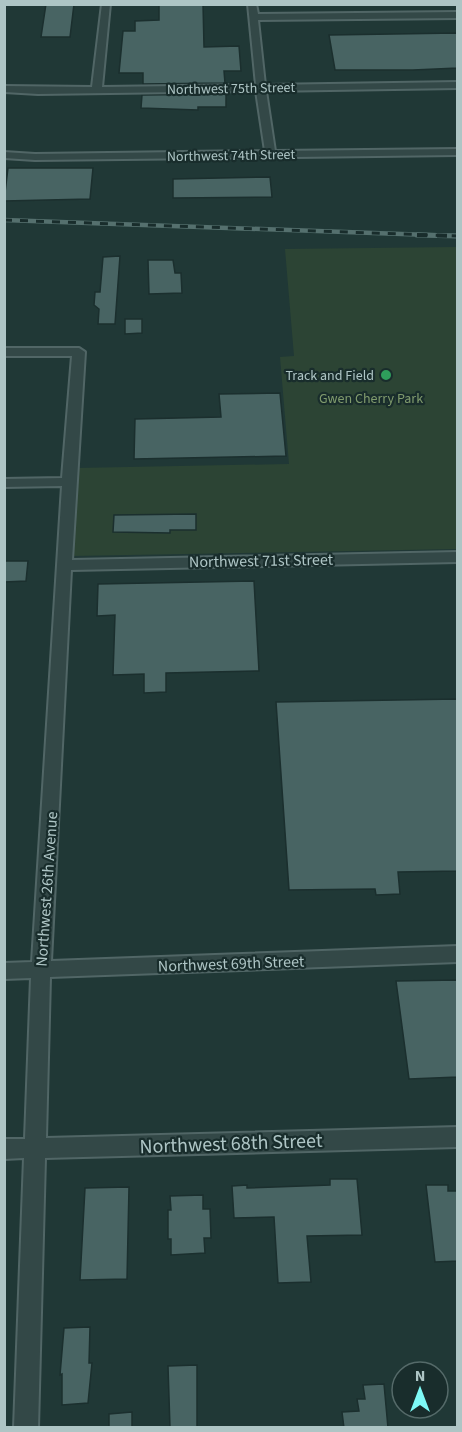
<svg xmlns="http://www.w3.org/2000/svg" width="462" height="1432" font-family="'Source Sans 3',sans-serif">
<rect width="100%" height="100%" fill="#203836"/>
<polygon fill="#2c4434" points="457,247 457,549 71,556 77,468 289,464 280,357 294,356 285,249"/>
<g fill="#486463" stroke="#1b2f2e" stroke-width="1.5">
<polygon points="46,4 74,4 70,37 41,37"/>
<polygon points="159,4 203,4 204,47 239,46 241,71 224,71 225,83 143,84 143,73 119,73 123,31 135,31 135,21 159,20"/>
<polygon points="458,33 458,68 413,70 335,70 329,35"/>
<polygon points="226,94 226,107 198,107 198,110 141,108 142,95"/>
<polygon points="8,168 93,168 90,199 4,201"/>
<polygon points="270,177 272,197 173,198 173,179"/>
<polygon points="120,256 115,324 98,324 99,309 94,305 95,292 100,292 103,257"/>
<polygon points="148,260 173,260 175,273 181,273 182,293 149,294"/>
<polygon points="125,319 142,319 142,333 125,334"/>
<polygon points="280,393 286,456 134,459 135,419 221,417 219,394"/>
<polygon points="196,514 196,530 170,530 170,533 113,532 114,515"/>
<polygon points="4,561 28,561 26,581 4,582"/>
<polygon points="254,581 259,671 166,673 166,692 144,693 144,674 113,675 115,615 97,616 98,584"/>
<polygon points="458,699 458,871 398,872 400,894 376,895 375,889 289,890 276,702"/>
<polygon points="458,980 458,1077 409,1079 396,981"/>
<polygon points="330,1179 357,1179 362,1235 307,1236 311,1282 278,1283 274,1217 234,1218 232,1186 247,1185 247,1188 330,1185"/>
<polygon points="426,1185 448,1185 448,1191 458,1191 458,1261 435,1262"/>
<polygon points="129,1187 127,1279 80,1280 85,1188"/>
<polygon points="203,1195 203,1209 210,1209 211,1238 204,1238 205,1253 171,1255 171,1239 168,1239 168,1210 171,1210 170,1196"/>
<polygon points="90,1327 89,1363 92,1363 88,1403 62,1405 62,1374 60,1375 64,1328"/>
<polygon points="197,1365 197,1428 170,1428 168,1366"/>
<polygon points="384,1384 388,1428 344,1428 342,1412 359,1411 357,1399 365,1399 363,1385"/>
<polygon points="132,1412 132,1428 109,1428 109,1414"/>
</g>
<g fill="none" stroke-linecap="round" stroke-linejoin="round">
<g stroke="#516666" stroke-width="4">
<g id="street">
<polygon points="102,4 110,4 102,87 256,85 248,4 256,4 258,14 458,12 458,18 258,20 265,85 458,82 458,88 266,91 275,151 458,149 458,155 35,160 4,158 4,152 35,154 265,151 256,91 38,94 4,92 4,86 92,87"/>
<polygon points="4,348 79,348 85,352 72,560 458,552 458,562 71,570 51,961 458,946 458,962 50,977 46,1138 458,1127 458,1147 45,1158 38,1428 14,1428 24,1158 4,1159 4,1139 25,1139 31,978 4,979 4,963 32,962 62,486 4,487 4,479 62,478 72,356 4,356"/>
</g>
</g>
<use href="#street" fill="#334847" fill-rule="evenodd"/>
<g stroke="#55706e" stroke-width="4.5">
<polyline id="rail-far1" points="4,220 458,236"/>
</g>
<g stroke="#55706e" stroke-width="5">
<polyline id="rail" points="417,235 458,236"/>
</g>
<use href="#rail-far1" stroke="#192d2c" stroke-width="3" stroke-dasharray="8" stroke-linecap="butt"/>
<use href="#rail" stroke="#192d2c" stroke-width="4" stroke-dasharray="10" stroke-linecap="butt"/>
</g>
<circle fill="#2e9e5b" stroke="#192d2c" stroke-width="2" cx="386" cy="375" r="6"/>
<g text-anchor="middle" stroke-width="4.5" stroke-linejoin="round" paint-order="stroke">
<g font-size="14" fill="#aec5c5" stroke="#192d2c">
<text transform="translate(231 88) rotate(-1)" y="5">Northwest 75th Street</text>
<text transform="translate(231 155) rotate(-1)" y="5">Northwest 74th Street</text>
</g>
<g font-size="14" fill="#aec5c5" stroke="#192d2c" text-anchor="end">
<text x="374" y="380">Track and Field</text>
</g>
<g font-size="14" fill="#809b6d" stroke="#192d2c">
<text x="371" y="403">Gwen Cherry Park</text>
</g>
<g font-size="16" fill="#aec5c5" stroke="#192d2c">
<text transform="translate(261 560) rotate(-1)" y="6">Northwest 71st Street</text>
<text transform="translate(46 889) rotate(-86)" y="6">Northwest 26th Avenue</text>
<text transform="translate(231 963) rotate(-2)" y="6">Northwest 69th Street</text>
</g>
<g font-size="20" fill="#aec5c5" stroke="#192d2c">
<text transform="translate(231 1143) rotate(-2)" y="7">Northwest 68th Street</text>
</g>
</g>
<rect width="462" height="1432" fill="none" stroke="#aec5c5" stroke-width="12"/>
<g transform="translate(420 1390)"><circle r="28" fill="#192d2c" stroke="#556a69" stroke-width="1.5"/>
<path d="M0-4.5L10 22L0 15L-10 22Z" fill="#7efaf7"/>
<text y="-9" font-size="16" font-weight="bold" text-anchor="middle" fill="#aec5c5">N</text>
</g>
</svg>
